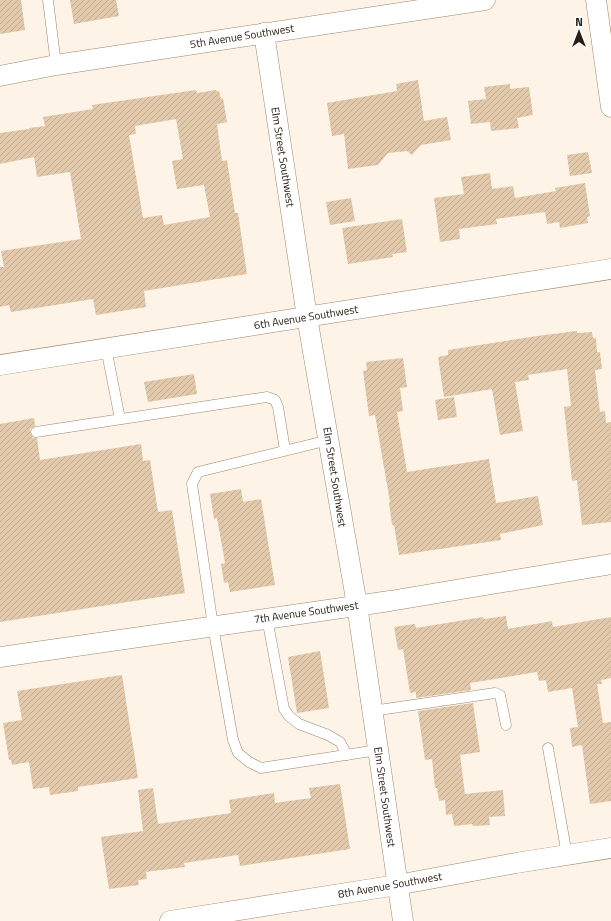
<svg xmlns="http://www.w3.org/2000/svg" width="611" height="921" font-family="'Titillium Web',sans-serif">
<defs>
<pattern id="building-hatch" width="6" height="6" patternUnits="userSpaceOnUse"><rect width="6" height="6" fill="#e2c9ab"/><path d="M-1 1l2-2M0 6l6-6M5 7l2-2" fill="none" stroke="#c2ac92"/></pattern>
</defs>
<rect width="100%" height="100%" fill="#fdf3e7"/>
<g fill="url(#building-hatch)" fill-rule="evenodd">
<polygon points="0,0 21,0 25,30 0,34"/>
<polygon points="70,0 116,0 119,16 74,24"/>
<polygon points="418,80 424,121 447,117 451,140 421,145 412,155 407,151 388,153 378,165 348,169 344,134 332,136 327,103 397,91 396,84"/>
<polygon points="510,84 510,89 529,87 533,115 517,118 519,128 491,131 490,122 471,124 468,101 486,99 484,87"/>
<path d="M196,90L197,93L216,90V91H219L221,99L223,98L227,122L217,124L222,161L227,160L235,213H238L247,274L144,291L146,307L96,315L93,299L11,312L9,305L0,307V267H4L1,251L81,239L70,172L37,177L34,157L0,164V133L29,129V128L45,126L43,117L93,109L92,105ZM176,119L183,159L172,161L177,189L204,185L210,217L164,225L162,215L143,218L129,135L136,134L135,126Z"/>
<polygon points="588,152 592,173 570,176 567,155"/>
<polygon points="490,173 492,189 513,186 515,198 556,191 555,188 585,183 590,216 587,217 588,223 560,228 559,222 547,224 545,212 496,219 497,224 459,229 460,239 440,242 434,198 464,194 461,177"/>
<polygon points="351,198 355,221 330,225 326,202"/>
<polygon points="402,219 407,252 392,254 393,257 348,264 342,228"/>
<polygon points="577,331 577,333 592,332 593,338 596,338 597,352 600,352 602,369 595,370 600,412 605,411 606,423 611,422 611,522 582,525 577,480 572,481 564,407 571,406 567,369 528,375 529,380 515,382 523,431 500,435 492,389 444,397 438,357 448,355 448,350 537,336"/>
<polygon points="403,358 407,387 400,388 403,411 397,412 407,472 489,459 496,503 538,496 543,525 500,534 501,540 399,555 394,525 392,525 389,503 390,502 375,415 369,416 363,371 367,370 366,362"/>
<polygon points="194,374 197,394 148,402 144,382"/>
<polygon points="454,397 457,417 438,420 435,400"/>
<polygon points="34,418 35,426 30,429 30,433 33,438 37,438 40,460 141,444 143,461 150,460 158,512 172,510 185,593 0,622 0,424"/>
<polygon points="241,489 243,502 261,499 275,585 230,592 228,582 224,583 221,564 225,563 217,518 214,519 210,494"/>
<polygon points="506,616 508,629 552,621 553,627 611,617 611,678 601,680 602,684 597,684 603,723 611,722 611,801 590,804 582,745 572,747 570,728 578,727 572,688 548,692 546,680 539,681 537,672 470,683 471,690 416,698 416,692 410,693 403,649 398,650 394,627 415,624 416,628 483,617 484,619"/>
<polygon points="320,651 329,708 297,713 288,657"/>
<polygon points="122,675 138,778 78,787 78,791 50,795 49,787 33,789 29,762 12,765 11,760 9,760 3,723 22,720 17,691"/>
<polygon points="473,703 480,752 460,755 465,794 503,790 505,816 489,817 490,825 473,826 472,824 454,826 452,814 446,815 445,800 439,801 437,788 435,788 432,759 425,760 418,711"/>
<polygon points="340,784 350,849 240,866 238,855 184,863 185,867 146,872 147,879 138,880 139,885 109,889 101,837 143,831 138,790 153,788 158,824 231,813 229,800 274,793 275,803 311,798 309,788"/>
</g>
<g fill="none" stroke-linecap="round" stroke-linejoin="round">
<g stroke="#9e876b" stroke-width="11">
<g id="service">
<polyline points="48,0 56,65"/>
<polyline points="106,348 120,419"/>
<polyline points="36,432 267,397 275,400 278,407 285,450"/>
<polyline points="329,440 198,472 192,484 213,626 233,740 238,753 249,762 261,768 378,750"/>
<polyline points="267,618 284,709 289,716 299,724 328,735 340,742 347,755"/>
<polyline points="372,711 495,693 500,695 506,725"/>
<polyline points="548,748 567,855"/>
</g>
</g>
<g stroke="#9e876b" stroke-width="21">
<g id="minor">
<polyline points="596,0 611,107"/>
<polyline points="264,33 307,317 357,605 403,921"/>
<polyline points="0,76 56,65 485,0"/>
<polyline points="0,365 611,269"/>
<polyline points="0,657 390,601 611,564"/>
<polyline points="170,921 397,885 516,863 611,848"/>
</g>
</g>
<use href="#service" stroke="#fff" stroke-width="10"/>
<use href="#minor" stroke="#fff" stroke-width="20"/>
</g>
<g text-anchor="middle" stroke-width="3" stroke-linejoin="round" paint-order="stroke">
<g font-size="11" fill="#292015" stroke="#fff">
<text transform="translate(242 36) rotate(-9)" y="4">5th Avenue Southwest</text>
<text transform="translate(283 157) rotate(81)" y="4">Elm Street Southwest</text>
<text transform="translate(306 317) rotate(-9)" y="4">6th Avenue Southwest</text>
<text transform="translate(335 477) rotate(81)" y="4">Elm Street Southwest</text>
<text transform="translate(306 612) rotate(-8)" y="4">7th Avenue Southwest</text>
<text transform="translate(385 797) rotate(82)" y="4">Elm Street Southwest</text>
<text transform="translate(390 885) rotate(-10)" y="4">8th Avenue Southwest</text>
</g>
</g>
<g transform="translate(579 32)" stroke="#ffffff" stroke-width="3" paint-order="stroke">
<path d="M0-3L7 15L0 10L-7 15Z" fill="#292015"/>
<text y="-6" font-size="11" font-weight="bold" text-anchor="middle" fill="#292015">N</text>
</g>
</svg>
